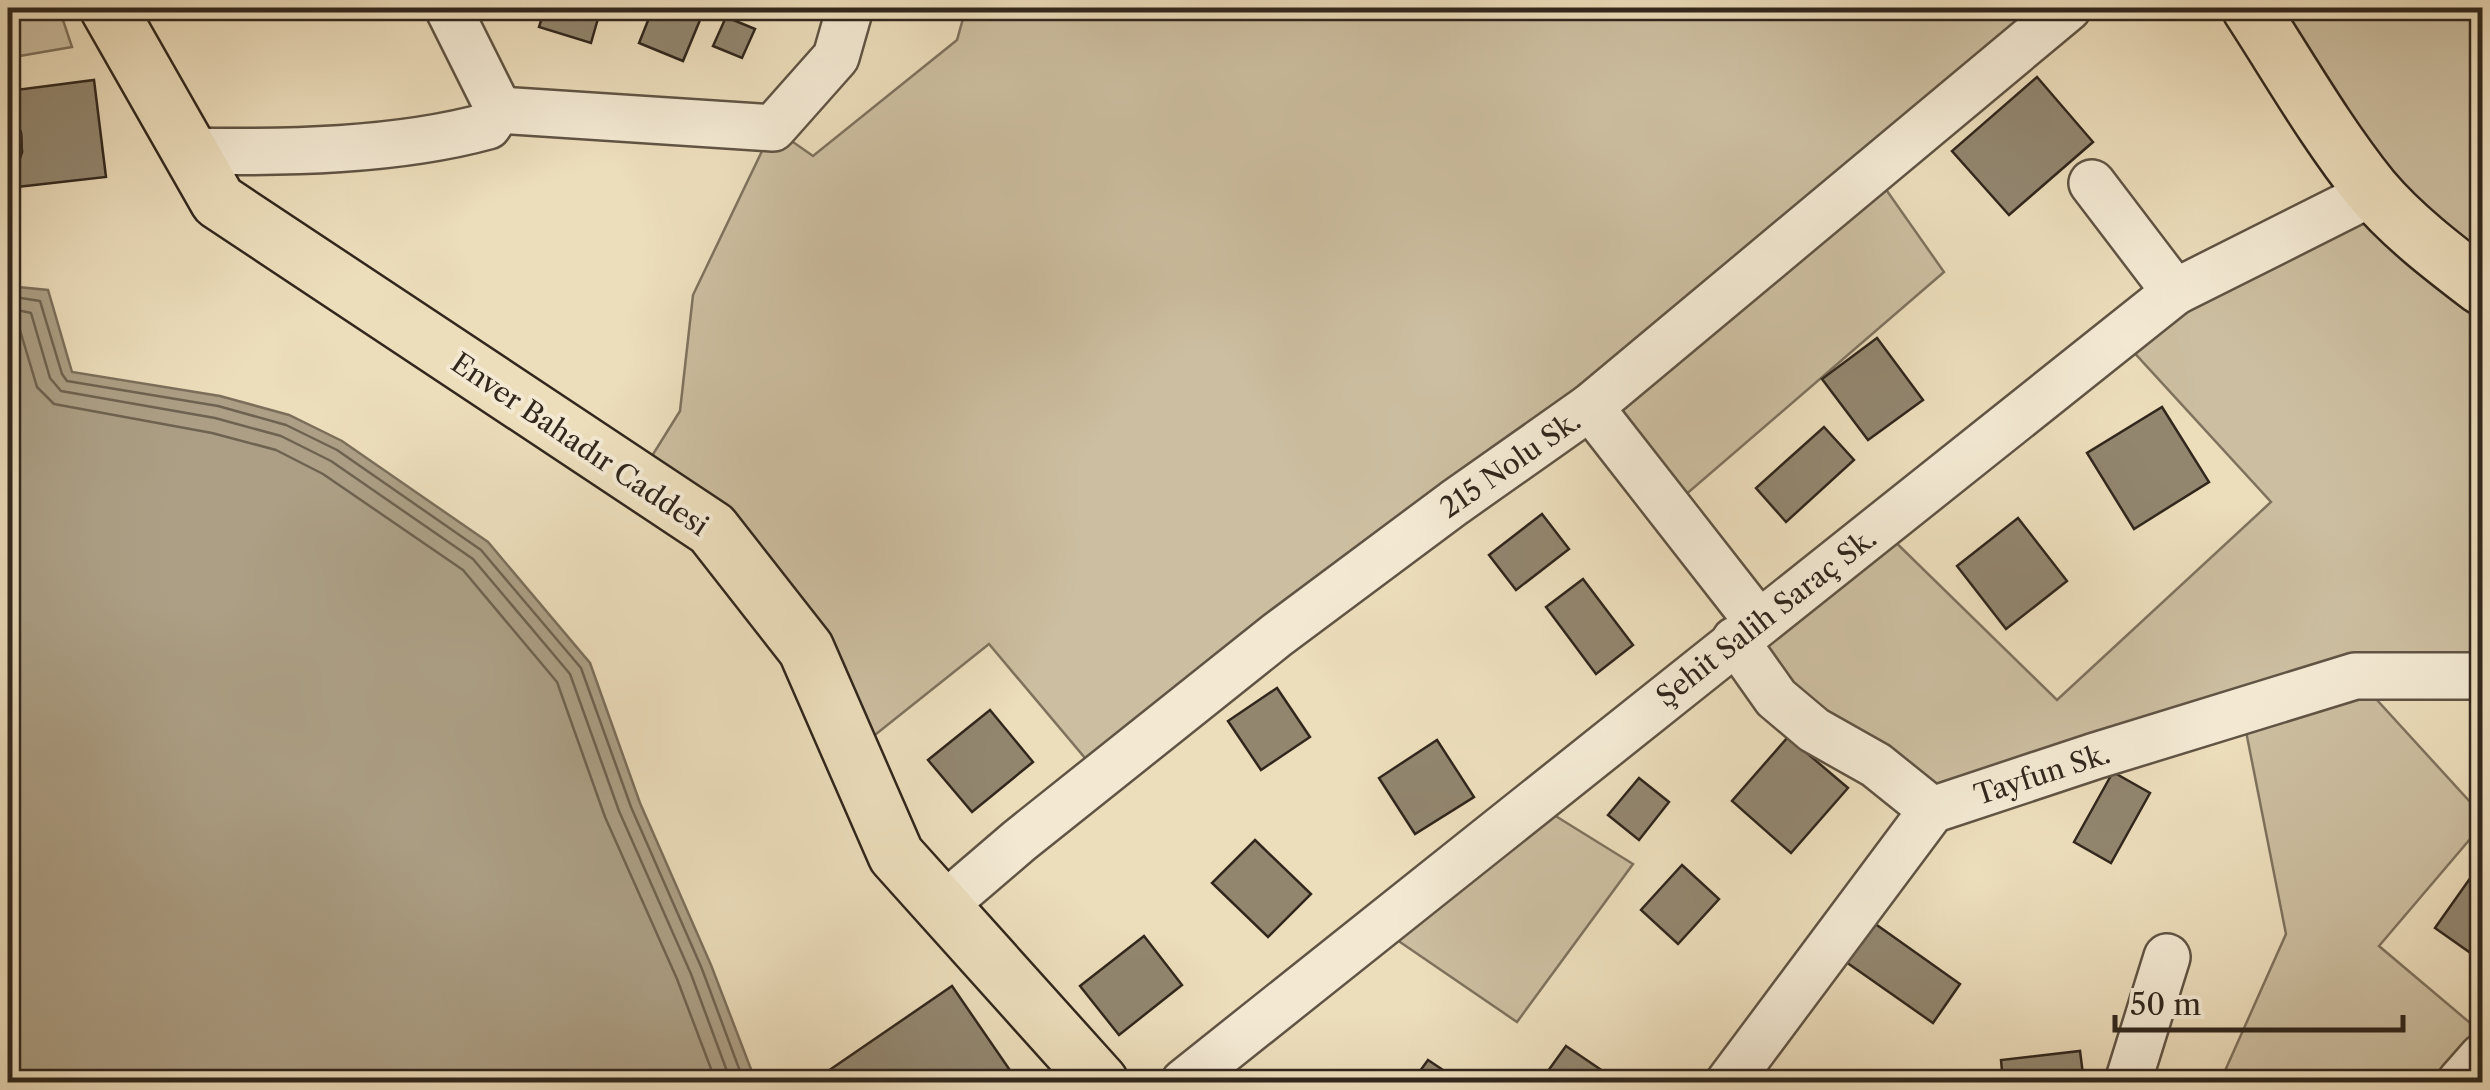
<svg xmlns="http://www.w3.org/2000/svg" width="2490" height="1090" font-family="'Libre Caslon Text',serif">
<rect width="100%" height="100%" fill="#ecddbb"/>
<filter id="stains"><feTurbulence type="fractalNoise" baseFrequency=".002" numOctaves="4"/><feColorMatrix values="0 0 0 0 .2 0 0 0 0 .09 0 0 0 0 .02 0 0 0 .5 -.17"/></filter>
<radialGradient id="worn" r=".72"><stop offset=".6" stop-color="#630" stop-opacity="0"/><stop offset="1" stop-color="#630" stop-opacity=".3"/></radialGradient>
<g fill="#ccbea0" stroke="#7e725e" stroke-width="2.5">
<polygon points="8,8 59,8 72,47 8,58"/>
<polygon points="966,8 2068,8 1873,171 1944,272 1669,509 1591,408 1101,777 989,644 851,754 806,649 637,480 680,411 693,295 773,128 813,156 957,40"/>
<polygon points="2250,8 2482,8 2482,676 2356,677 2482,815 2482,825 2379,946 2482,1033 2482,1082 2220,1082 2286,934 2242,711 1932,810 1735,640 1879,526 2057,700 2271,502 2119,336 2374,192"/>
<polygon points="1533,802 1633,864 1517,1022 1378,927"/>
</g>
<polygon fill="#ac9f85" stroke="#7b6f5b" stroke-width="2.5" points="8,286 48,290 72,372 220,396 289,415 342,441 488,542 590,663 640,803 711,965 754,1077 752,1082 8,1082"/>
<g fill="none" stroke-linecap="round" stroke-linejoin="round">
<g stroke="#6e6351" stroke-width="2.5">
<polyline points="8,296 40,301 62,374 67,381 218,406 286,425 337,450 481,550 581,668 631,807 702,969 744,1082"/>
<polyline points="8,308 31,313 50,378 61,391 215,418 281,436 331,461 473,559 570,674 619,811 691,974 731,1082"/>
<polyline points="8,323 19,327 37,387 54,404 212,433 276,450 323,474 463,570 557,682 605,817 677,979 716,1082"/>
</g>
</g>
<g fill="#92866f" stroke="#31271d" stroke-width="2.5">
<polygon points="545,8 601,8 591,43 539,27"/>
<polygon points="653,8 705,8 683,61 639,43"/>
<polygon points="726,17 755,29 742,58 713,46"/>
<polygon points="2037,77 2093,142 2009,215 1952,151"/>
<polygon points="94,80 106,177 8,188 22,152 21,133 14,113 8,107 8,91"/>
<polygon points="8,107 14,113 21,133 22,152 15,173 8,183"/>
<polygon points="1877,338 1923,400 1868,440 1822,379"/>
<polygon points="2162,407 2209,482 2134,529 2087,453"/>
<polygon points="1824,427 1854,460 1786,522 1756,488"/>
<polygon points="1542,514 1569,549 1516,590 1489,555"/>
<polygon points="2018,518 2067,581 2006,629 1957,566"/>
<polygon points="1583,579 1633,645 1596,674 1546,607"/>
<polygon points="1277,688 1310,737 1261,770 1228,721"/>
<polygon points="990,710 1033,762 972,812 928,760"/>
<polygon points="1788,737 1848,788 1791,853 1732,801"/>
<polygon points="1437,740 1474,797 1415,834 1379,778"/>
<polygon points="2113,772 2150,793 2111,863 2074,842"/>
<polygon points="1639,778 1669,802 1639,840 1608,815"/>
<polygon points="1255,840 1311,894 1268,937 1212,883"/>
<polygon points="1682,865 1719,899 1678,944 1641,910"/>
<polygon points="2471,877 2482,885 2482,961 2435,928"/>
<polygon points="1874,923 1960,984 1933,1023 1846,962"/>
<polygon points="1144,936 1182,985 1119,1035 1080,986"/>
<polygon points="952,986 1018,1082 812,1082"/>
<polygon points="1566,1046 1619,1082 1540,1082"/>
<polygon points="2080,1051 2084,1082 2003,1082 2001,1060"/>
<polygon points="1428,1060 1461,1082 1412,1082"/>
</g>
<g fill="none" stroke-linecap="round" stroke-linejoin="round">
<g stroke="#605444" stroke-width="50">
<g id="minor">
<polyline points="448,8 499,110"/>
<polyline points="499,110 773,128 836,57 850,8"/>
<path d="M189,151C284,153 397,151 488,126L499,110"/>
<polyline points="2092,183 2175,292"/>
<polyline points="1590,407 1758,622"/>
<polyline points="1735,640 1776,698 1814,730 1876,765 1932,810"/>
<polyline points="942,907 1019,841 1277,635 1454,503 1590,407 2068,8"/>
<polyline points="1184,1082 2175,292 2374,192"/>
<polyline points="1729,1082 1932,810 2095,756 2355,676 2482,676"/>
<polyline points="2128,1082 2167,957"/>
<polyline points="2460,1082 2482,1057"/>
</g>
</g>
<g stroke="#31271d" stroke-width="60">
<g id="major">
<polyline points="108,8 218,201 712,529 806,649 896,855 1100,1082"/>
<path d="M2250,8C2289,68 2326,133 2371,189C2402,226 2444,258 2482,287"/>
</g>
</g>
<use href="#minor" stroke="#f3e9d3" stroke-width="45"/>
<use href="#major" stroke="#ecddbb" stroke-width="55"/>
</g>
<g text-anchor="middle" stroke-width="8" stroke-linejoin="round" paint-order="stroke">
<g font-size="28" fill="#31271d" stroke="#f3e9d3">
<text transform="translate(580 444) rotate(34)" y="10">Enver Bahadır Caddesi</text>
<text transform="translate(1510 464) rotate(-35)" y="10">215 Nolu Sk.</text>
<text transform="translate(1766 617) rotate(-38)" y="10">Şehit Salih Saraç Sk.</text>
<text transform="translate(2042 774) rotate(-18)" y="10">Tayfun Sk.</text>
</g>
</g>
<rect width="2490" height="1090" fill="none" stroke="#ecddbb" stroke-width="40"/>
<rect x="10" y="10" width="2470" height="1070" fill="none" stroke="#31271d" stroke-width="5"/>
<rect x="20" y="20" width="2450" height="1050" fill="none" stroke="#31271d" stroke-width="2.5"/>
<path d="M2115 1015v15h288v-15" fill="none" stroke="#31271d" stroke-width="5"/>
<text x="2130" y="1015" font-size="30" fill="#31271d" stroke="#f3e9d3" stroke-width="8" paint-order="stroke">50 m</text>
<rect width="100%" height="100%" filter="url(#stains)"/>
<rect width="100%" height="100%" fill="url(#worn)"/>
</svg>
